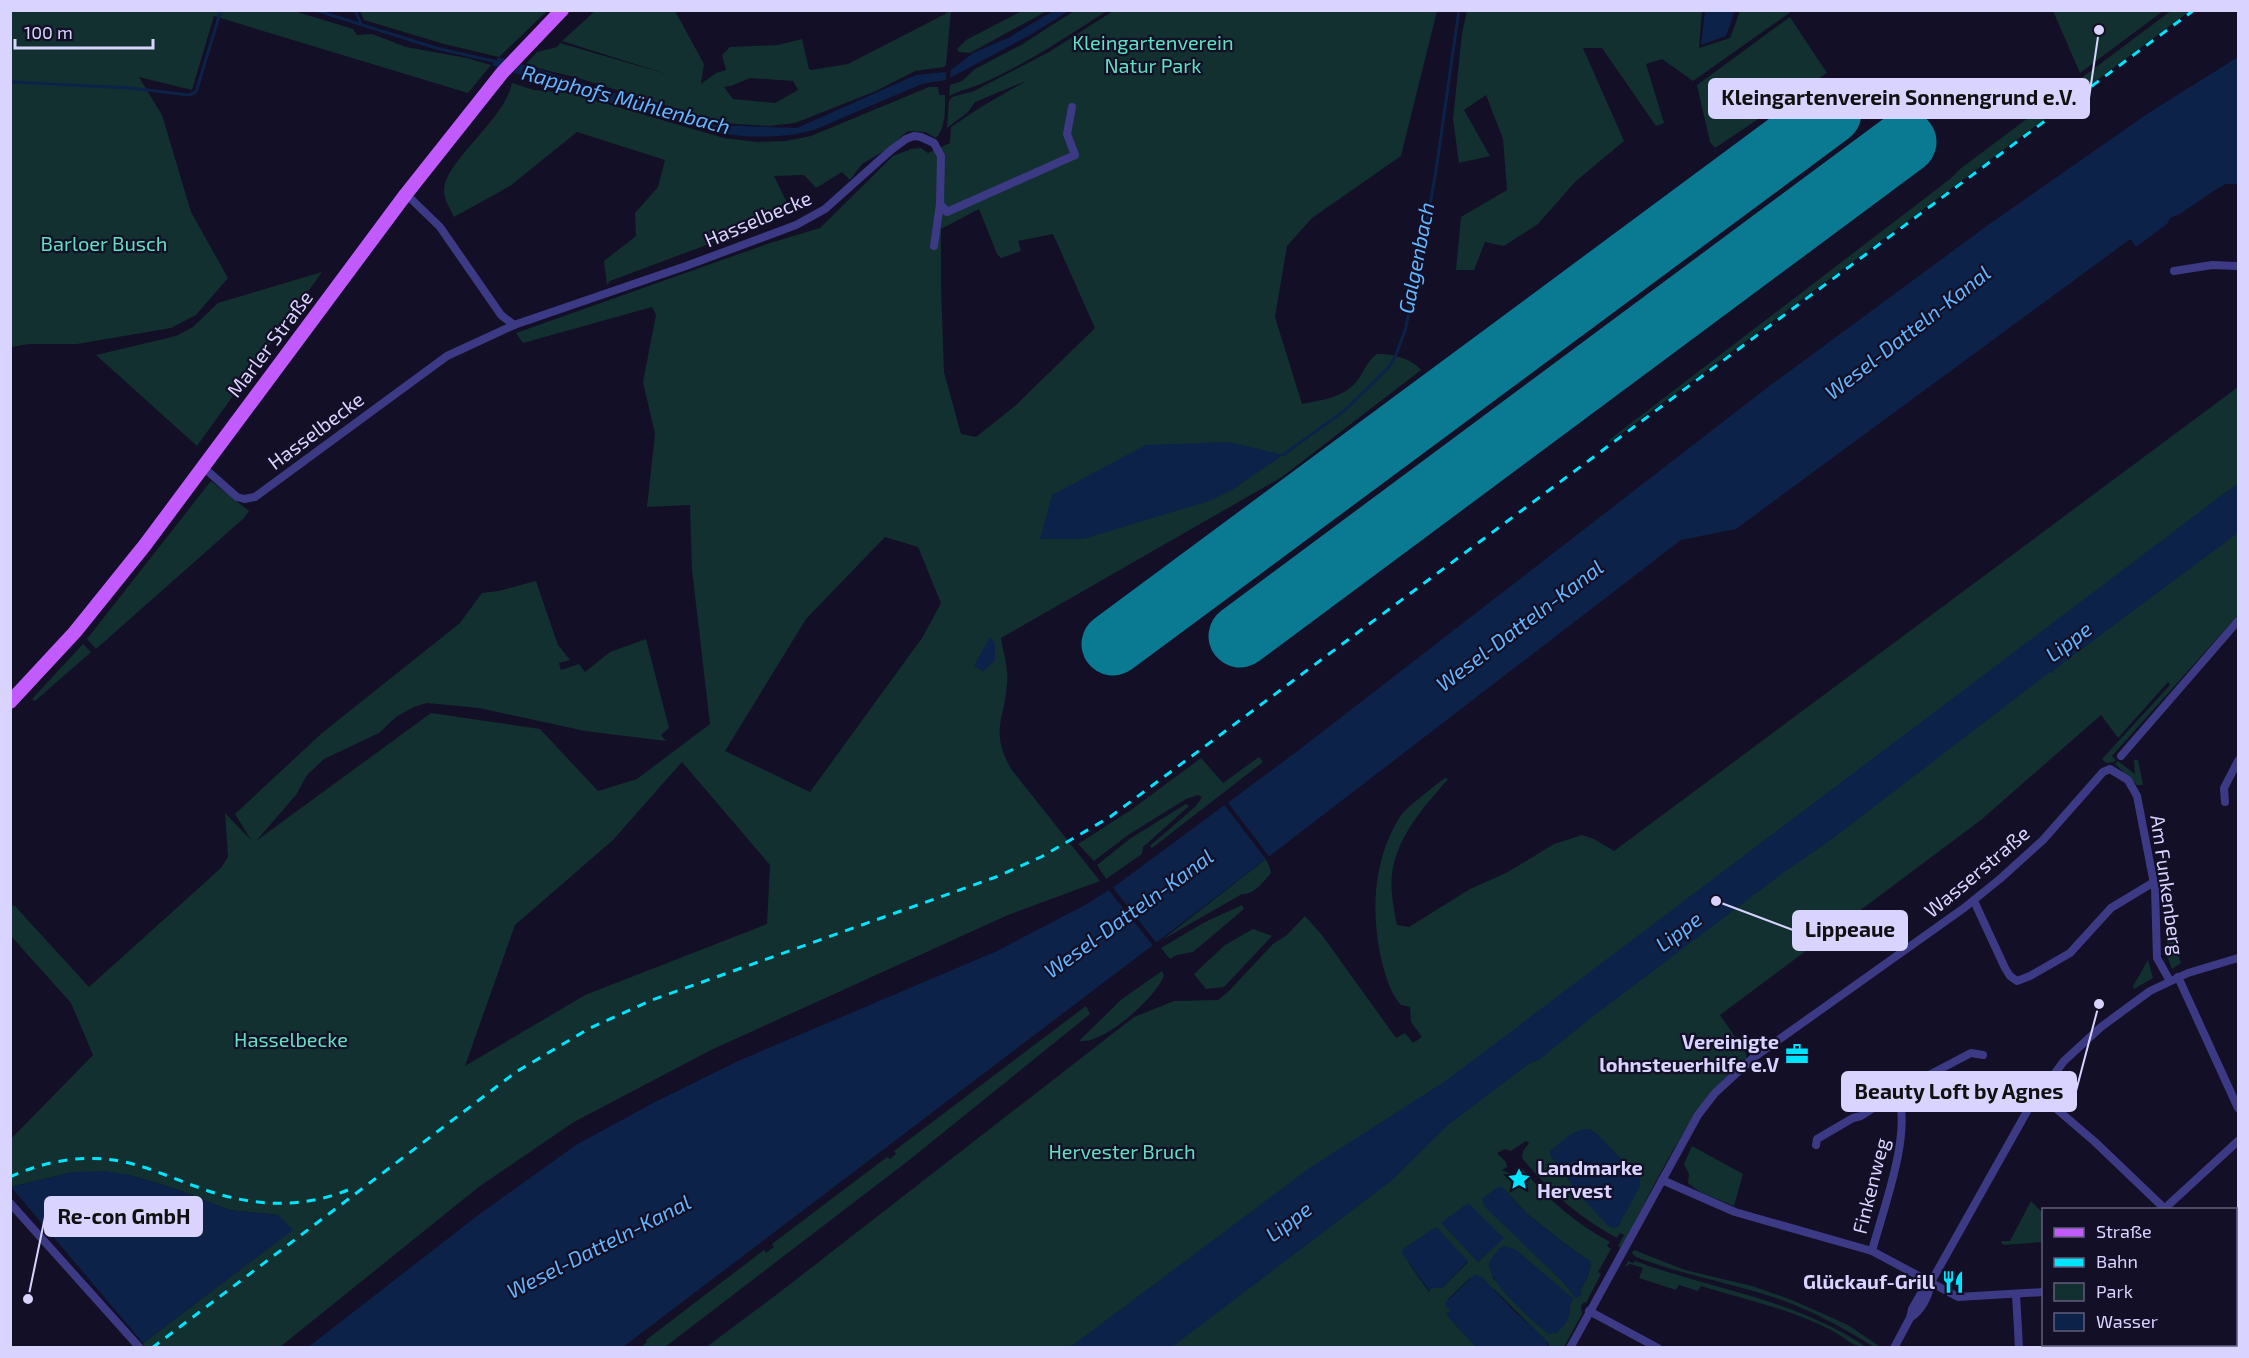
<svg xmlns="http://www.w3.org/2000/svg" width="2249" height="1358" font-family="'Exo 2',sans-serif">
<rect width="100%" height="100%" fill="#130f26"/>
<g fill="#12302f" fill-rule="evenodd">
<polygon points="11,10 294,11 353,29 357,35 372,34 406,47 467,58 491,65 468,93 214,16 192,90 139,77 162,115 191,212 228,278 196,315 171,328 77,344 29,344 11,347"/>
<polygon points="2172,10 2190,11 1610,442 1609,440 1950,179 1960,169"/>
<polygon points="360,11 547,11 499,57 444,44 364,20"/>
<path d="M595,11H675L704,64L701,84L716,73L726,70L722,55L730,47L778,45L802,39L809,69L811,70L848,64L951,11L946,65L944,67L915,71L876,91L795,123L768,126L723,123L578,78L525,65L537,52L557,47L560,43L670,75L562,41ZM750,78L793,81L798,90L775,103L733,99L724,87L731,86Z"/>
<polygon points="1022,11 1047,11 970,53 959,52 957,49 966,40"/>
<path d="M1074,11H1107C1067,36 1027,64 983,83C972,88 960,90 949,96L950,85L962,81L975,69L1021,45Z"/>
<path d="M1113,11H1437L1401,156L1312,218L1287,246L1275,317L1302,404C1322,400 1343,398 1357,381C1364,372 1367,361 1377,354C1391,353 1413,359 1421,370L1282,477L1001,638C1003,652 1009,669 1007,684C1004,722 990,730 1011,769L1100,881L1008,915L711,1050L574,1122L480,1186L280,1347L144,1348L143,1343L292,1230L278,1215L229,1210L173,1188L129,1175L73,1172L11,1187L10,1140L93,1055L71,1003L11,936V908L14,905L89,987L221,868L228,857L225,813L251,840L235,814L322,733L460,623L482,593L499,591L536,581L558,645L570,660L559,663L561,670L579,664L585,672L610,652L646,639L669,728L661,735L666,741L585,731L479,708L427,703L414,707L396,717L379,733L324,759L307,775L296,795L256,841L431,713L540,729L598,791L637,779L710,724L692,570L690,505L647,507L655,434L643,382L656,315L652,307L523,343L516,333L770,243L820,228L893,156L911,149L921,148L928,153L950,143L951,127L981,107L1026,81L975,102L968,112L947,128L949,101L952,97L974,91L1049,52ZM979,209L997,254L1001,258L1021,251L1018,241L1053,234L1095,328L1015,406L976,437L961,434L944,372L941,285V229ZM1209,501L1155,516L1040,539ZM885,537L918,547L941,603L922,638L810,792L725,751L806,619ZM682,762L770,865L767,924L585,995L465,1066L515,925L613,840Z"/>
<polygon points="1467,11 1702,11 1699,48 1730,38 1740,11 1792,11 1693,81 1662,59 1646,64 1664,123 1656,126 1602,48 1583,48 1624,141 1575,182 1538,224 1504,246 1485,242 1474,270 1456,270 1461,217 1507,190 1503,139 1486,95 1464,110 1490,156 1459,163 1453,119 1462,33"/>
<polygon points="2053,11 2163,11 2080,73"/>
<polygon points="1790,17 1827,73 1715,148 1710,142 1697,85"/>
<path d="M512,83L534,90L569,93L724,138L757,142L786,141L811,136L929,87H938L939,95H945C945,109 946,128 936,138L925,132L908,131L884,151L862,164L850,180L842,172L816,188L804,175L774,176L792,213L610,281L607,285L604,261L636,236L635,213L658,187L665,160L577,132L510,186L454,217C450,209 444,199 444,191C443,162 505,120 512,83Z"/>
<polygon points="322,272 197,446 96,355 176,336 193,327 218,303"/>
<path d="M2238,387V615L2112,756L2116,760L2114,762L2106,763L2102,759L2170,685L2168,682L2118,738L2101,715L1981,820L1720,1015L1745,1051L1747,1058C1686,1110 1659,1179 1621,1248L1618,1246L1624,1235L1620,1233L1617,1238C1579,1217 1550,1192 1522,1158L1523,1151L1529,1143L1526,1141L1511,1151L1505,1149L1497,1153L1506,1162L1507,1167L1502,1170L1514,1175L1523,1169C1548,1200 1575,1223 1610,1242L1607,1246L1611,1249L1598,1272L1601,1274L1586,1303L1584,1302L1581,1306L1582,1314L1564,1347H1549V1344L1495,1290L1470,1278L1448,1299L1451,1310L1447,1315L1476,1347L705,1348L780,1292L1134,1017L1174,1001L1218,1000L1228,992L1273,944L1287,935L1305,916L1322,935L1396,1038L1405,1033L1413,1043L1422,1037L1411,1022L1410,1007L1401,1005C1392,995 1389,985 1385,973C1370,923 1371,862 1400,817C1405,808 1435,786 1445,778L1448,779C1424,807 1397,836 1392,874C1390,891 1394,909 1397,925L1409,927L1470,889L1506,873L1554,844L1582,835L1594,839L1614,851ZM1589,1129L1598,1135L1640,1179L1550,1151L1576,1132ZM1505,1190L1526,1213L1565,1244L1591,1262L1588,1276L1580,1291L1581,1295L1576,1298L1564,1283L1485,1206ZM1442,1223L1503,1238L1478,1262ZM1436,1227L1468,1262L1442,1288H1431L1429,1292L1408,1262ZM1540,1272L1573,1299C1565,1311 1570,1321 1556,1333L1533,1320L1492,1277Z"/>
<polygon points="211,481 249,511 244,518 96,649 87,639"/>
<polygon points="83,644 91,652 35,701 32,699"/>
<polygon points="1259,757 1263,762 1152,848 1150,846 1196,806 1202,797 1198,795 1186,799 1128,835 1094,861 1078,844 1131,810 1201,758 1223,783"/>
<polygon points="2134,760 2138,760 2143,785 2137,785 2115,764 2118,761 2135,774"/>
<polygon points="1186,804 1189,806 1143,847 1142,854 1106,879 1097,865 1131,838"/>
<path d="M1266,859L1270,868L1271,873C1263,882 1254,895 1242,894L1162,940Z"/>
<polygon points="1242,905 1244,909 1193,952 1177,955 1170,959 1161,948 1205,922"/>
<polygon points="1253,929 1272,936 1224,987 1206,989 1194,974 1225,945"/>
<polygon points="2173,939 2181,963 2172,969 2167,956 2167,940"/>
<polygon points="2148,960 2153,978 2134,989 2133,986"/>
<path d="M1162,971L1164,976C1155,997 1116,1032 1093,1039C1089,1041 1083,1041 1079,1041L1122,999Z"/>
<polygon points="1086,1006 1090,1014 908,1161 665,1347 641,1347 647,1342 646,1340 764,1250 766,1253 774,1247 772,1244 887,1157 890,1159 896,1154 894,1151"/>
<polygon points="1692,1146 1743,1174 1734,1206 1700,1192 1688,1183 1689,1174 1684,1164"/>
<polygon points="2031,1201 2043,1213 2043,1242 2004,1245 2001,1243 2002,1241 2010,1241"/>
<path d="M1634,1250L1685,1270L1752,1286L1792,1300L1848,1325L1879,1346L1874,1347C1844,1328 1813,1311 1779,1299C1732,1283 1683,1275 1636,1257L1632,1253Z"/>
<path d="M1628,1261L1633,1263L1635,1261C1714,1290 1795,1299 1866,1347C1854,1348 1844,1337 1833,1331C1791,1309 1746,1300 1701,1286L1698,1291L1679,1285L1676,1290L1639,1278L1643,1268L1630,1264L1625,1267Z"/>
</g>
<g fill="#0c2248">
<polygon points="1705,10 1735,11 1726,36 1701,45"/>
<polygon points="1053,11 1069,11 1030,35 950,78 951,70 973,53 1008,38"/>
<path d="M499,57L671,111L689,114L715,125L797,128L916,75L946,72V80L922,84L814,130C785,138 754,138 724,134C712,133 701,126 689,123C623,107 556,88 492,65Z"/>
<polygon points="2238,57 2238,184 2226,184 2212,192 2180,214 2170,218 2167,224 2136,247 2131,240 2129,240 1736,529 1681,540 1219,895 623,1347 307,1348 477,1216 576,1145 653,1103 738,1061 997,951 1085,905 1115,886 1295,753 1768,387 1988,225 2147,114"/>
<polygon points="1229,442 1283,455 1232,490 1209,501 1083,539 1040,539 1052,495 1146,445"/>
<polygon points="2238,483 2238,533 2071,657 2054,670 2054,673 2050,672 1832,839 1783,873 1587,1021 1539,1060 1530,1063 1448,1125 1391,1181 1172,1347 1069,1348 1308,1169 1444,1082"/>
<polygon points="990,637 995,643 995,660 983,672 974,666"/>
<path d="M1584,1129H1589L1598,1135L1640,1179V1186L1618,1227L1613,1228L1608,1226L1581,1197L1550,1155V1151C1560,1142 1571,1133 1584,1129Z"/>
<polygon points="105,1171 129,1175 173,1188 229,1210 278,1215 293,1230 143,1343 11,1187 73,1172"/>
<polygon points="1498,1187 1502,1187 1526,1213 1565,1244 1591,1262 1588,1276 1580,1291 1582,1295 1576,1298 1564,1283 1484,1206 1482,1199"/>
<polygon points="1468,1203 1504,1238 1478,1262 1441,1223"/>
<polygon points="1436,1227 1468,1261 1442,1288 1431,1288 1430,1292 1402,1253 1403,1249"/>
<path d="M1504,1246L1515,1249L1574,1299L1570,1304C1570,1319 1567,1324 1556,1333L1548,1334C1532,1320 1488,1284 1489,1262L1500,1248Z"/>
<polygon points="1475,1274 1482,1277 1513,1310 1544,1338 1549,1347 1476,1347 1446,1314 1451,1310 1449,1308 1447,1309 1445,1303"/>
</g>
<g fill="#130f26">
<polygon points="1226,800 1271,859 1268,862 1223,803"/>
<polygon points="1111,885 1158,945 1155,948 1107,888"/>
</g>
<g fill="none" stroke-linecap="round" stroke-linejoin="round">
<g stroke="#0c2248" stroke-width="3">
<polyline points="315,10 436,48 497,62"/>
<polyline points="355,10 361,24"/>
<polyline points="10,82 130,88 189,95 196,92 221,10"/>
<polyline points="1283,455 1344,411 1389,367 1395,357 1405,331 1419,266 1436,171 1459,10"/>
</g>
<g stroke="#0a7a92" stroke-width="63">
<polyline points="1240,636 1905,142"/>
<polyline points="1113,644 1830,113"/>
</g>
<g stroke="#3d3a85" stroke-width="8">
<polyline points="406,194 440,227 501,315 514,325"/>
<polyline points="940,204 947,212 1075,155 1067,134 1072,107"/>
<polyline points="2174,271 2212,265 2238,266"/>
<polyline points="203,467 237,497 244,499 255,497 447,356 514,325 686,266 796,225 825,209 891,150 906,139 914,136 921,137 934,143 941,156 940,204 934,246"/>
<polyline points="2121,756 2238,621"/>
<polyline points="2225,802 2224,788 2238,761"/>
<polyline points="1974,901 2005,968 2010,976 2017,981 2030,976 2070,953 2111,908 2154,882"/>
<polyline points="2178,977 2238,1108"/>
<polyline points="2038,1093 2095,1142 2164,1208"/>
<polyline points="1816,1145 1817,1139 1853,1118 1861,1116 1908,1086 1971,1053 1983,1055"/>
<polyline points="1662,1180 1735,1212 1872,1251 1958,1297 2044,1292"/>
<polyline points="10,1203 140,1348"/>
<polyline points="2163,1210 2238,1141"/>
<path d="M1872,1251C1883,1209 1912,1135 1898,1094"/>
<polyline points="2016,1294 2019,1348"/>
<polyline points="1589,1311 1658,1348"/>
<path d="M1910,1318C1922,1310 1929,1296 1931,1282"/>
<polyline points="2149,1344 2153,1348"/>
<polyline points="1570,1348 1698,1115 1715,1093 1753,1058 1964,908 2001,878 2043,840 2103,772 2110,769 2128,780 2137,796 2155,889 2157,958 2170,981"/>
<polyline points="1894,1348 1910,1318 1912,1309 1924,1288 1931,1282 2030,1106 2064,1061 2101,1027 2150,991 2188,973 2238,958"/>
</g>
<polyline stroke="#c25bff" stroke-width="14" points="10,702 75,632 145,545 406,194 502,73 562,10"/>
<g stroke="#00e5ff" stroke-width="3" stroke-dasharray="9 8" stroke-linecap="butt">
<path d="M10,1177C42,1162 79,1155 113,1160C143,1164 171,1178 200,1188C252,1207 304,1210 355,1187"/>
<polyline points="152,1348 516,1072 590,1028 652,1000 996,877 1041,857 1110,817 2194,10"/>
</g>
</g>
<defs>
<g id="office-bare" transform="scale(1.8)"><path d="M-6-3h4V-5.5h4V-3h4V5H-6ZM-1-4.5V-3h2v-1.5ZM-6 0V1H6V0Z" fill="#00e5ff" stroke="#130f26" stroke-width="2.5" paint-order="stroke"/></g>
<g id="sight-bare" transform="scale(1.8)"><path d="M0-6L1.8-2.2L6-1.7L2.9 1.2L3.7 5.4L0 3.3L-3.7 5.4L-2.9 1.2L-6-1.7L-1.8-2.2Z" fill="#00e5ff" stroke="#130f26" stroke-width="2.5" paint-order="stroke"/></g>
<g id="restaurant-bare" transform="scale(1.8)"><path d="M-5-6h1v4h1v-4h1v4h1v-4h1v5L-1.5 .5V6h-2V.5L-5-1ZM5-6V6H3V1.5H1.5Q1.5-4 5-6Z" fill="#00e5ff" stroke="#130f26" stroke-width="2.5" paint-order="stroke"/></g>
</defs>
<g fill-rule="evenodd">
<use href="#office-bare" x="1797" y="1054"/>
<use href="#sight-bare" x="1519" y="1179"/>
<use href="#restaurant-bare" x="1953" y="1282"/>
</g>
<g text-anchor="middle" stroke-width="4.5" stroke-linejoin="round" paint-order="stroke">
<g font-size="20" fill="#5fe0c0" stroke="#130f26">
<text x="1153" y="50">Kleingartenverein<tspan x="1153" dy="23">Natur Park</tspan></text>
<text x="104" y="251">Barloer Busch</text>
<text x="291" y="1047">Hasselbecke</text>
<text x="1122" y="1159">Hervester Bruch</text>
</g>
<g font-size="20" fill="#d9d4ff" stroke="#130f26">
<text transform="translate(758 219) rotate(-23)" y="7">Hasselbecke</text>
<text transform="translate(270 344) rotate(-53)" y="7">Marler Straße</text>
<text transform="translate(316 431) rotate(-37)" y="7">Hasselbecke</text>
<text transform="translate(1977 872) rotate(-40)" y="7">Wasserstraße</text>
<text transform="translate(2167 885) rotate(82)" y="7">Am Funkenberg</text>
<text transform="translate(1871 1186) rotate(-76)" y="7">Finkenweg</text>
</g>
<g font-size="20" font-weight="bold" fill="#d9d4ff" stroke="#130f26" text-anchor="end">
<text x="1779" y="1049">Vereinigte<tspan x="1779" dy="23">lohnsteuerhilfe e.V</tspan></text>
<text x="1537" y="1175" text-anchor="start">Landmarke<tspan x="1537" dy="23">Hervest</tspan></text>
<text x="1935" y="1289">Glückauf-Grill</text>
</g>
<g font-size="21" font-style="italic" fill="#62b6ff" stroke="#130f26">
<text transform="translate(626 100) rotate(15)" y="7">Rapphofs Mühlenbach</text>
<text transform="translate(1417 258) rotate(-79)" y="7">Galgenbach</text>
<text transform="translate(1908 333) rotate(-38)" y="7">Wesel-Datteln-Kanal</text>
<text transform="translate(1520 626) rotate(-37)" y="7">Wesel-Datteln-Kanal</text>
<text transform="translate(2069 642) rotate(-37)" y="7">Lippe</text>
<text transform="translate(1129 914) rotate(-36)" y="7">Wesel-Datteln-Kanal</text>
<text transform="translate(1679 932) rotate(-37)" y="7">Lippe</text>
<text transform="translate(1289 1222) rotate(-37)" y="7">Lippe</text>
<text transform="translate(599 1247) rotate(-27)" y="7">Wesel-Datteln-Kanal</text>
</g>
</g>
<path fill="none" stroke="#d9d4ff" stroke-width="2" d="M2099 30L2089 98M1716 901L1793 930M2099 1004L2076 1091M28 1299L45 1217"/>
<g fill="#d9d4ff" stroke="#130f26" stroke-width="2">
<circle cx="2099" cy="30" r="6"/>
<circle cx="1716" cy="901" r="6"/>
<circle cx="2099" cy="1004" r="6"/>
<circle cx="28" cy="1299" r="6"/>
</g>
<g fill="#d9d4ff" stroke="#d9d4ff" stroke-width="2">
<rect x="1709" y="79" width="380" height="39" rx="6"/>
<rect x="1793" y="911" width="114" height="39" rx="6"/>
<rect x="1842" y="1072" width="234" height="39" rx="6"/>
<rect x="45" y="1197" width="157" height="39" rx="6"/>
</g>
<g font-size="21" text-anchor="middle" font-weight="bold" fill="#111">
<text x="1899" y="105">Kleingartenverein Sonnengrund e.V.</text>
<text x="1850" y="937">Lippeaue</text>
<text x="1959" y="1099">Beauty Loft by Agnes</text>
<text x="124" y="1224">Re-con GmbH</text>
</g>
<rect width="2249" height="1358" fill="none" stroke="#d9d4ff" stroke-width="24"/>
<rect x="2042" y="1208" width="195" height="138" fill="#130f26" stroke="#625e7d" stroke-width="1.5"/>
<rect x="2054" y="1228" width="30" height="9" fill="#c25bff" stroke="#625e7d" stroke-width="1.5"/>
<text x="2096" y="1238" font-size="18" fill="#d9d4ff">Straße</text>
<rect x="2054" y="1258" width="30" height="9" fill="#00e5ff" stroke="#625e7d" stroke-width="1.5"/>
<text x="2096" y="1268" font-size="18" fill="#d9d4ff">Bahn</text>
<rect x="2054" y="1283" width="30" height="18" fill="#12302f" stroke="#625e7d" stroke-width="1.5"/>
<text x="2096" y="1298" font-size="18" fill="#d9d4ff">Park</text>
<rect x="2054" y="1313" width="30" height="18" fill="#0c2248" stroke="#625e7d" stroke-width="1.5"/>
<text x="2096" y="1328" font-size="18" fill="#d9d4ff">Wasser</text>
<path d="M15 39v9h138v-9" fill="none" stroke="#d9d4ff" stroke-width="3"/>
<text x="24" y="39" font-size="18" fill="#d9d4ff" stroke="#130f26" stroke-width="4.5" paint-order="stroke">100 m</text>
</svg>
